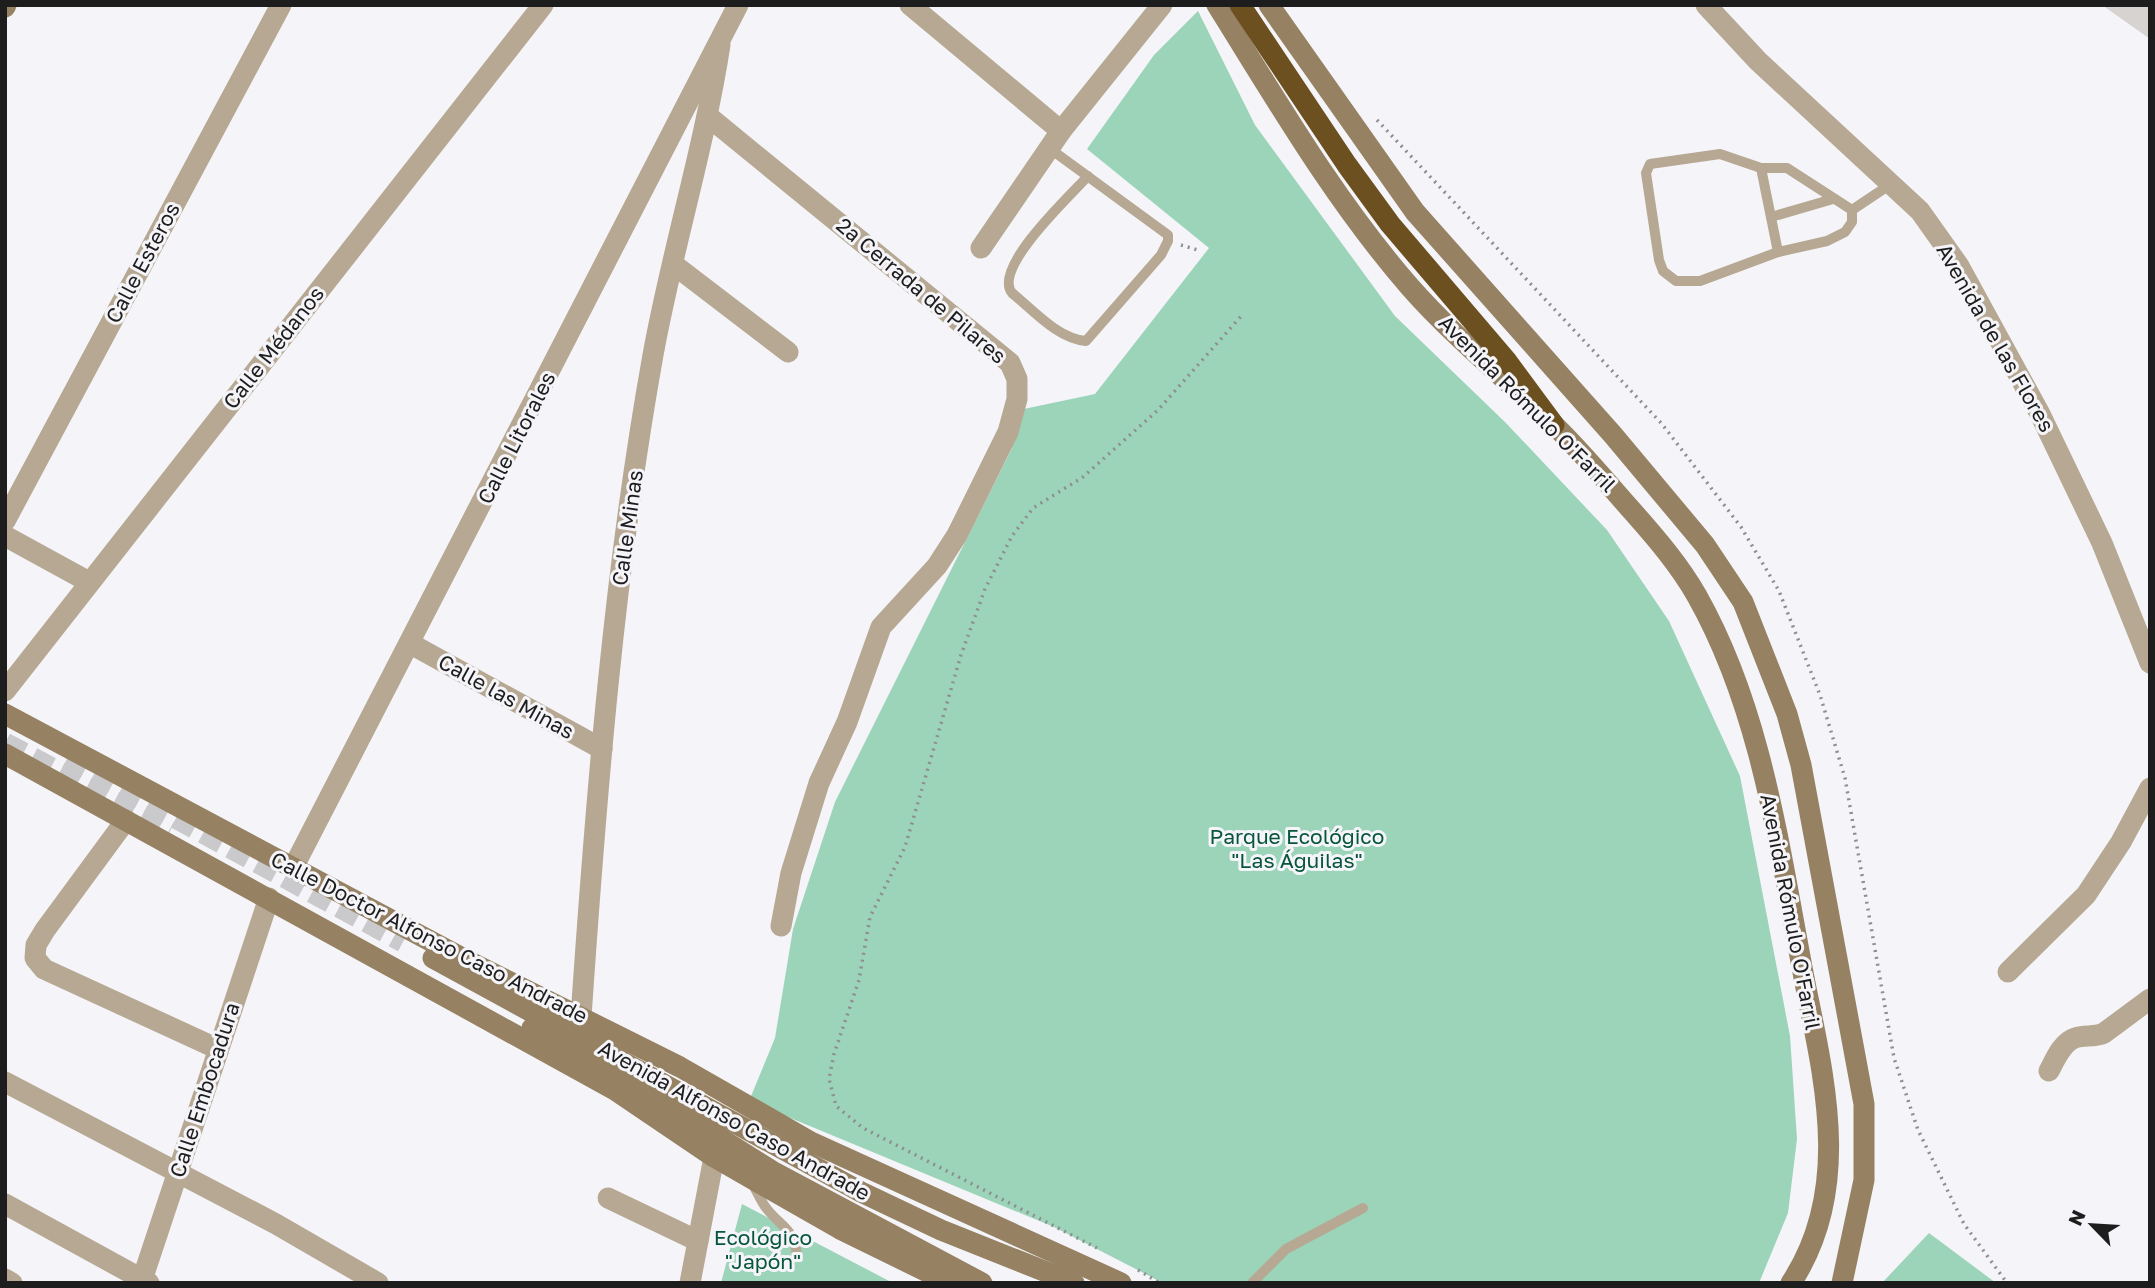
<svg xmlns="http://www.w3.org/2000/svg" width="2155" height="1288" font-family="'Golos Text',sans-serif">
<rect width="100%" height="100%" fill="#f5f5f9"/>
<g fill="#9cd4b9">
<polygon points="1198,11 1255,125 1395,316 1506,423 1607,530 1669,621 1740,776 1790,1036 1797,1139 1788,1213 1759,1283 1163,1283 1054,1227 749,1101 775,1038 793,929 835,802 1012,448 1019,410 1095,394 1209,248 1087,149 1154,55"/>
<polygon points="742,1204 893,1283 721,1283"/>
<polygon points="1929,1233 1996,1283 1882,1283"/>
</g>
<polygon fill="#d6d3d1" points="2102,5 2150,5 2150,39"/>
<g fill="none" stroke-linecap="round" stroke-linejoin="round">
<g stroke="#cacacd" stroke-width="21" stroke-dasharray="21 10" stroke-linecap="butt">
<polyline points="5,743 170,831"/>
<polyline points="67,759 403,942"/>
</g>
<g stroke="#8e8e90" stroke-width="3.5" stroke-dasharray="2 5" stroke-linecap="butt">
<polyline points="1377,120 1662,424 1741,527 1779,591 1820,695 1845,778 1894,1058 1918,1130 1964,1224 2007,1283"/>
<polyline points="1181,245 1201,251"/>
<polyline points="1097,1248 863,1128 836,1106 829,1079 834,1054 859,980 870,917 905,847 961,655 985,589 1012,536 1033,508 1083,477 1158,410 1243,314"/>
<polyline points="1138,1270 1160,1283"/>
</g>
<g stroke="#b6a893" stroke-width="10">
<path d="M1049,148L1168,235V241L1161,255L1086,341C1058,339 1033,310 1012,293C992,268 1070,196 1088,176"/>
<polygon points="1720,154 1761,168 1787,168 1852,210 1852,222 1845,232 1827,241 1778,252 1700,281 1676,281 1663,271 1659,260 1646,173 1650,164"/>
<polyline points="1761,168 1778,252"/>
<polyline points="1852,210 1891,184"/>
<polyline points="1771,217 1833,199"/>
<path d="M752,1183C757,1191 761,1202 767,1209C782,1228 794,1228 797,1256"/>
<polyline points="1252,1283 1286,1249 1363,1208"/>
</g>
<g stroke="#b6a893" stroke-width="21">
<polyline points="910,5 1061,131"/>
<polyline points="1706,5 1758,61 1920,211 1959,266 2040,414 2102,543 2150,663"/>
<polyline points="709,117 1010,363 1017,379 1017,399 1008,432 957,535 937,566 881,627 847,722 819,783 791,873 781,926"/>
<polyline points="981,248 1061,131 1162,5"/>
<polyline points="673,264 788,352"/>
<polyline points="5,521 281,5"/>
<polyline points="5,536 89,582"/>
<polyline points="411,644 602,749"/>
<polyline points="5,691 543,5"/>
<polyline points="126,820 45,930 36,945 35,958 44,969 218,1049"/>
<polyline points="293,868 738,5"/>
<polyline points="2008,972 2086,895 2121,842 2150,788"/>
<path d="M581,1017C596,797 614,572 653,355C672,250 704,149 720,45"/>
<path d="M2049,1071C2055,1060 2062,1042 2075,1038C2084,1034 2094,1038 2104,1033L2150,999"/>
<polyline points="5,1082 276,1224 378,1283"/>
<polyline points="608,1198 698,1241"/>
<polyline points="5,1204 149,1283"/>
<polyline points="5,1279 12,1283"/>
<polyline points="141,1283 269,898"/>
<polyline points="690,1283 714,1157"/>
</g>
<g stroke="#968263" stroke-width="21">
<path d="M1217,5C1277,101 1335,201 1410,287C1454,337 1506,379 1554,425C1583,453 1608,484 1634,513C1657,539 1680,566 1697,596C1764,715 1780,856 1806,988C1826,1086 1851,1192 1791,1283"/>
<polyline points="1269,5 1415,212 1613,435 1705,545 1743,602 1787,714 1801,765 1864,1104 1864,1180 1842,1283"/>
<polyline points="5,7 6,5"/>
<polyline points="5,714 470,962 680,1067 811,1142 1121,1283"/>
<polyline points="5,754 615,1090 714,1157 840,1229 950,1283"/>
<polyline points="433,958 861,1192 941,1230 1074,1283"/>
<polyline points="532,1028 624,1078 772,1171 982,1283"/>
</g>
<polyline stroke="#6c5020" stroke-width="21" points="1240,5 1347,165 1390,224 1506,360 1554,425"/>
</g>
<g text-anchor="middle" stroke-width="6" stroke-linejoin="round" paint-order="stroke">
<g font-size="21" fill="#1d1d1e" stroke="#f5f5f9">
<text transform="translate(143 263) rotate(-62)" y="7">Calle Esteros</text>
<text transform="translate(921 291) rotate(40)" y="7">2a Cerrada de Pilares</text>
<text transform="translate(1995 338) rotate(60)" y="7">Avenida de las Flores</text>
<text transform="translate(274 348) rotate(-52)" y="7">Calle Médanos</text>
<text transform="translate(1527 404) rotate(45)" y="7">Avenida Rómulo O'Farril</text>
<text transform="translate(517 438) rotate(-63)" y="7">Calle Litorales</text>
<text transform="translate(628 528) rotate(-82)" y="7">Calle Minas</text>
<text transform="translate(506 697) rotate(29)" y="7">Calle las Minas</text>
<text transform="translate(1790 912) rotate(79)" y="7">Avenida Rómulo O'Farril</text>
<text transform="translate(429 938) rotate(27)" y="7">Calle Doctor Alfonso Caso Andrade</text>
<text transform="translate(205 1090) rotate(-72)" y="7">Calle Embocadura</text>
<text transform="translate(734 1121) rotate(29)" y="7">Avenida Alfonso Caso Andrade</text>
</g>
<g font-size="21" fill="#07563b" stroke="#f5f5f9">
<text x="1297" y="844">Parque Ecológico<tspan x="1297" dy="24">"Las Águilas"</tspan></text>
<text x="763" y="1245">Ecológico<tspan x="763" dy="24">"Japón"</tspan></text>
</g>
</g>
<rect width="2155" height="1288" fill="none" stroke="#1d1d1e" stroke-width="14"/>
<g transform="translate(2092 1225) rotate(295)" stroke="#f5f5f9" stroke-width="5" paint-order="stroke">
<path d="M0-5L12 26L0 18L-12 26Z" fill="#1d1d1e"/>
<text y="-10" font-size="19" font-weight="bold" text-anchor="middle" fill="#1d1d1e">N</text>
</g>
</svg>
